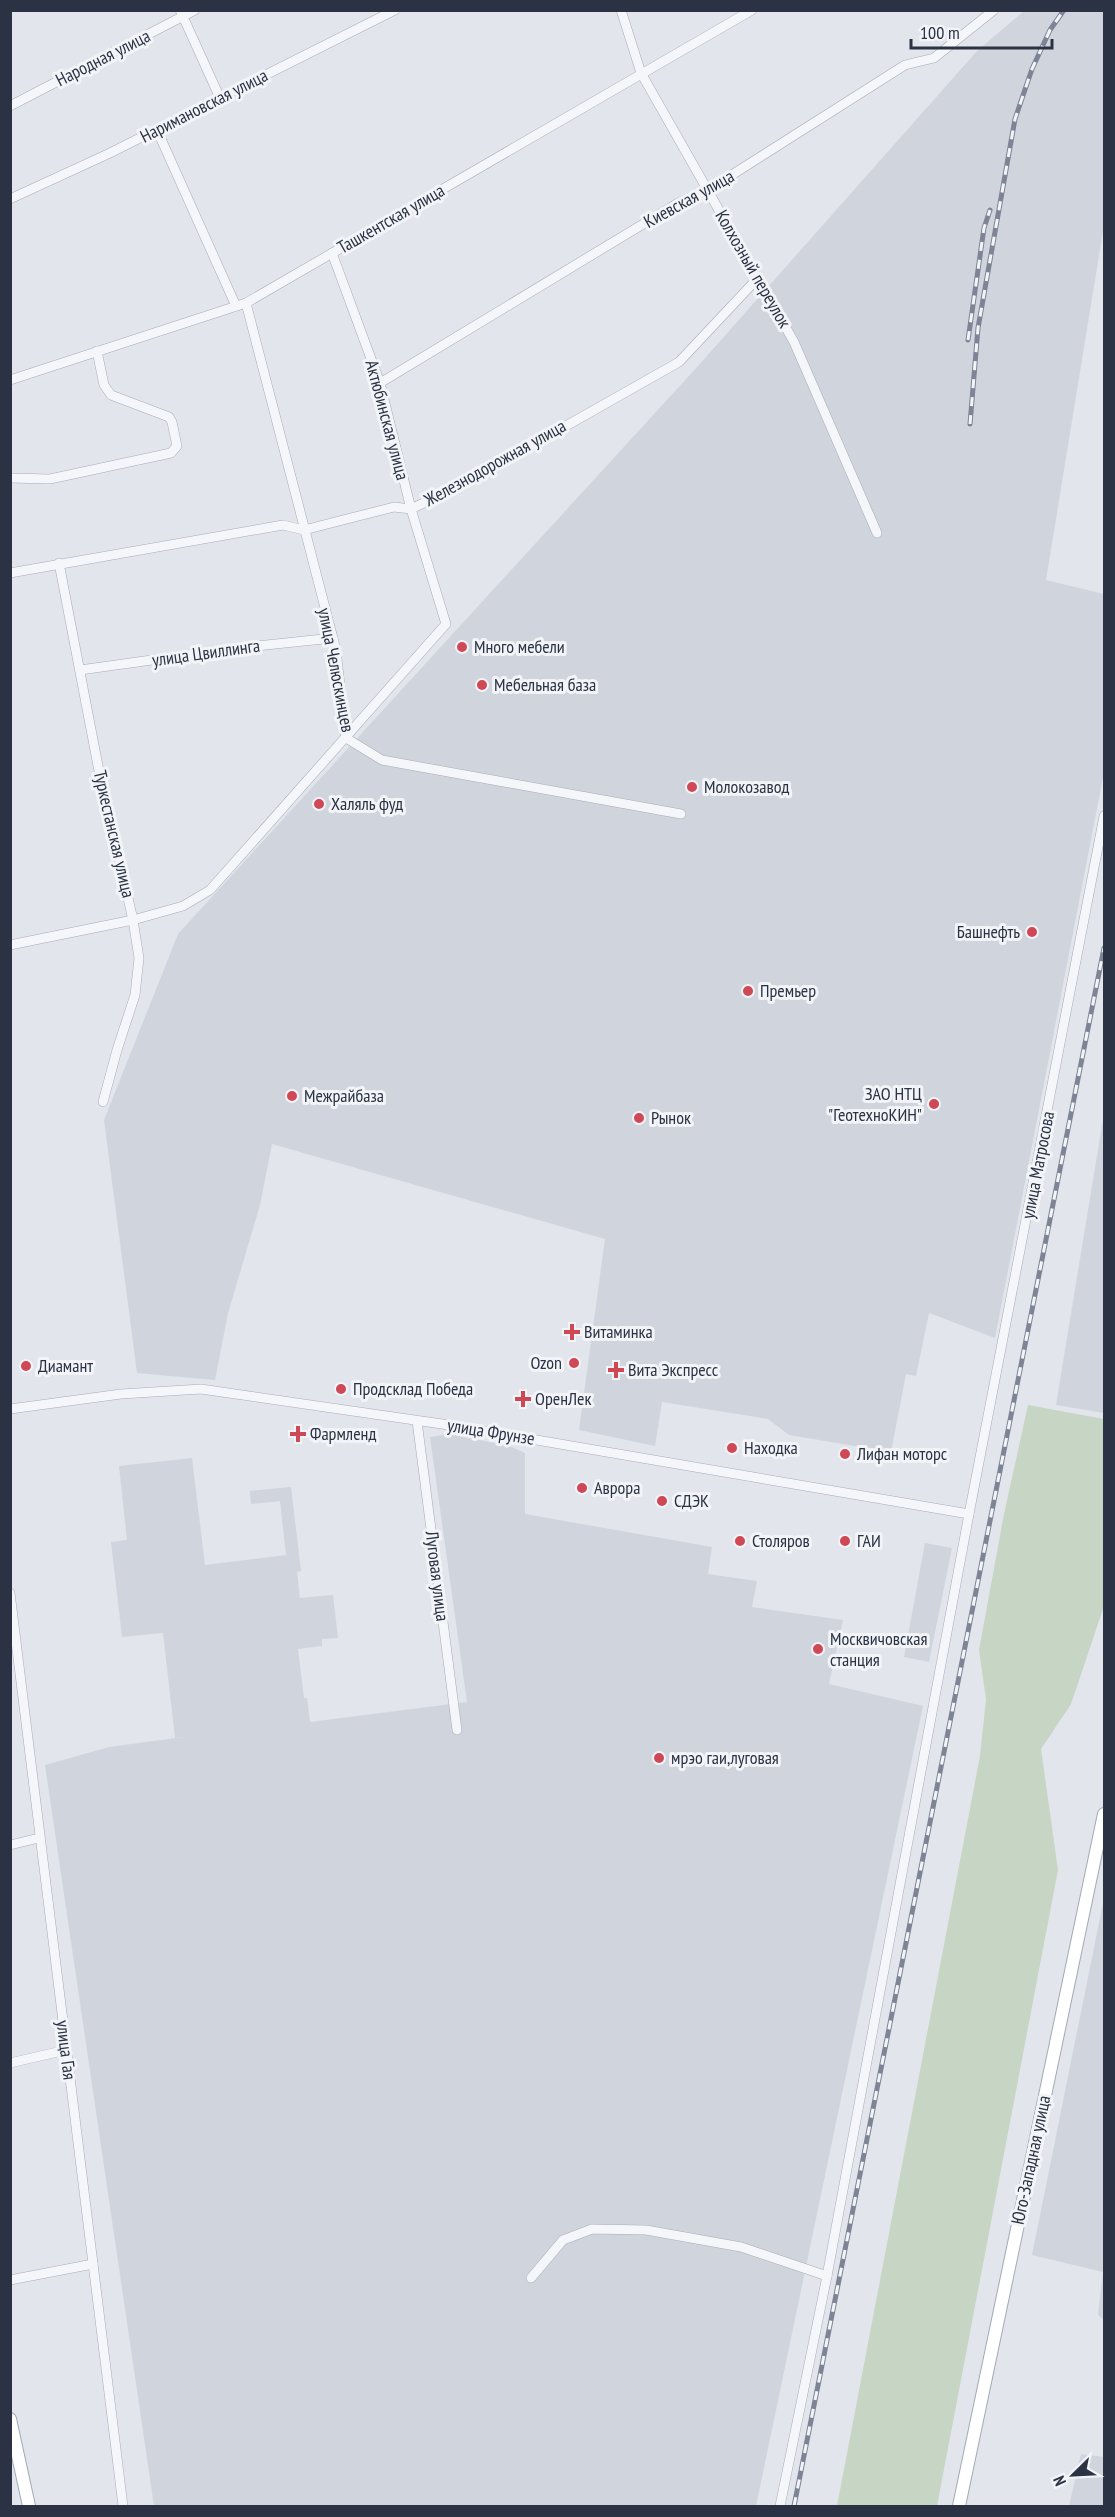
<svg xmlns="http://www.w3.org/2000/svg" width="1115" height="2517" font-family="'PT Sans Narrow',sans-serif">
<rect width="100%" height="100%" fill="#e2e5eb"/>
<g fill="#d0d4dd">
<polygon points="1024,11 1104,11 1104,225 1046,580 1104,594 1104,772 995,1338 929,1313 916,1376 906,1374 891,1452 789,1435 768,1419 662,1402 655,1446 579,1430 605,1239 272,1144 260,1205 228,1313 215,1380 137,1373 104,1120 178,934 698,366 977,51"/>
<polygon points="1104,1113 1104,1413 1056,1405"/>
<polygon points="450,1434 509,1446 525,1453 525,1514 712,1547 708,1574 757,1581 752,1607 843,1620 829,1684 923,1706 756,2506 154,2506 45,1765 109,1747 184,1737 175,1738 163,1633 122,1637 111,1542 127,1540 119,1466 192,1458 205,1565 286,1555 280,1501 251,1504 250,1491 291,1487 301,1571 297,1572 300,1598 333,1595 338,1638 322,1639 322,1646 298,1649 304,1698 307,1698 310,1722 467,1702 430,1437"/>
<polygon points="925,1543 952,1548 929,1662 904,1657"/>
<polygon points="1104,1898 1104,2320 1098,2315 1103,2272 1032,2255"/>
<polygon points="1081,2454 1104,2457 1104,2506 1069,2506"/>
</g>
<polygon fill="#c7d5c4" points="1028,1405 1104,1419 1104,1606 1071,1704 1041,1749 1058,1870 937,2506 837,2506 980,1756 986,1699 979,1650 1004,1514"/>
<g fill="none" stroke-linecap="round" stroke-linejoin="round">
<g stroke="#a7acb5" stroke-width="10">
<g id="minor">
<polyline points="180,10 220,98"/>
<polyline points="621,10 641,73 794,342 877,533"/>
<polyline points="10,106 195,10"/>
<polyline points="157,130 236,306"/>
<polyline points="10,199 110,153 395,10"/>
<polyline points="246,303 336,650 346,738 382,760 681,814"/>
<polyline points="10,380 246,303 752,10"/>
<polyline points="380,383 678,203 708,190 905,65 934,58 994,10"/>
<polyline points="10,478 50,479 171,453 177,446 172,422 169,417 111,395 104,385 97,351"/>
<polyline points="59,563 99,771 133,920 139,958 135,995 117,1050 103,1102"/>
<polyline points="10,573 283,525 304,530 394,507 411,509 467,482 679,362 757,279"/>
<polyline points="80,670 238,648 333,638"/>
<polyline points="10,945 133,920 183,906 210,890 446,624 411,509 380,383 332,253"/>
<polyline points="10,1409 121,1394 201,1389 449,1425 969,1514"/>
<polyline points="417,1421 457,1730"/>
<polyline points="10,1593 123,2506"/>
<polyline points="10,1845 39,1838"/>
<polyline points="10,2063 66,2050"/>
<polyline points="531,2278 563,2240 592,2229 646,2230 741,2247 827,2276"/>
<polyline points="10,2280 93,2264"/>
<polyline points="780,2506 827,2276 969,1514 1104,816"/>
</g>
</g>
<g stroke="#a2a9b7" stroke-width="14">
<g id="major">
<polyline points="10,2419 29,2506"/>
<polyline points="959,2506 1104,1814"/>
</g>
</g>
<use href="#minor" stroke="#f5f6f9" stroke-width="9"/>
<use href="#major" stroke="#fff" stroke-width="12"/>
<g stroke="#7c8495" stroke-width="5">
<g id="rail">
<polyline points="968,340 984,228 990,210"/>
<polyline points="970,424 978,328 1015,119 1032,69 1050,30 1064,10"/>
<polyline points="794,2506 1104,948"/>
</g>
</g>
<use href="#rail" stroke="#f2f4f8" stroke-width="3" stroke-dasharray="9" stroke-linecap="butt"/>
</g>
<g fill="#cf4855" stroke="#f2f4f8" stroke-width="2">
<circle cx="462" cy="647" r="6"/>
<circle cx="482" cy="685" r="6"/>
<circle cx="692" cy="787" r="6"/>
<circle cx="319" cy="804" r="6"/>
<circle cx="1032" cy="932" r="6"/>
<circle cx="748" cy="991" r="6"/>
<circle cx="292" cy="1096" r="6"/>
<circle cx="934" cy="1104" r="6"/>
<circle cx="639" cy="1118" r="6"/>
<path d="M569 1323h6v6h6v6h-6v6h-6v-6h-6v-6h6z"/>
<circle cx="574" cy="1363" r="6"/>
<circle cx="26" cy="1366" r="6"/>
<path d="M613 1361h6v6h6v6h-6v6h-6v-6h-6v-6h6z"/>
<circle cx="341" cy="1389" r="6"/>
<path d="M520 1390h6v6h6v6h-6v6h-6v-6h-6v-6h6z"/>
<path d="M295 1425h6v6h6v6h-6v6h-6v-6h-6v-6h6z"/>
<circle cx="732" cy="1448" r="6"/>
<circle cx="845" cy="1454" r="6"/>
<circle cx="582" cy="1488" r="6"/>
<circle cx="662" cy="1501" r="6"/>
<circle cx="740" cy="1541" r="6"/>
<circle cx="845" cy="1541" r="6"/>
<circle cx="818" cy="1649" r="6"/>
<circle cx="659" cy="1758" r="6"/>
</g>
<g text-anchor="middle" stroke-width="6" stroke-linejoin="round" paint-order="stroke">
<g font-size="18" fill="#2a3243" stroke="#f2f4f8">
<text transform="translate(103 58) rotate(-27)" y="6">Народная улица</text>
<text transform="translate(204 106) rotate(-27)" y="6">Наримановская улица</text>
<text transform="translate(689 199) rotate(-29)" y="6">Киевская улица</text>
<text transform="translate(391 219) rotate(-30)" y="6">Ташкентская улица</text>
<text transform="translate(753 269) rotate(60)" y="6">Колхозный переулок</text>
<text transform="translate(387 420) rotate(75)" y="6">Актюбинская улица</text>
<text transform="translate(495 463) rotate(-29)" y="6">Железнодорожная улица</text>
<text transform="translate(206 653) rotate(-8)" y="6">улица Цвиллинга</text>
<text transform="translate(336 670) rotate(79)" y="6">улица Челюскинцев</text>
<text transform="translate(114 834) rotate(77)" y="6">Туркестанская улица</text>
<text transform="translate(1038 1165) rotate(-79)" y="6">улица Матросова</text>
<text transform="translate(491 1432) rotate(9)" y="6">улица Фрунзе</text>
<text transform="translate(437 1576) rotate(83)" y="6">Луговая улица</text>
<text transform="translate(66 2050) rotate(83)" y="6">улица Гая</text>
<text transform="translate(1031 2160) rotate(-78)" y="6">Юго-Западная улица</text>
</g>
<g font-size="18" fill="#2a3243" stroke="#f2f4f8" text-anchor="start">
<text x="474" y="653">Много мебели</text>
<text x="494" y="691">Мебельная база</text>
<text x="704" y="793">Молокозавод</text>
<text x="331" y="810">Халяль фуд</text>
<text x="1020" y="938" text-anchor="end">Башнефть</text>
<text x="760" y="997">Премьер</text>
<text x="922" y="1100" text-anchor="end">ЗАО НТЦ<tspan x="922" dy="21">"ГеотехноКИН"</tspan></text>
<text x="304" y="1102">Межрайбаза</text>
<text x="651" y="1124">Рынок</text>
<text x="584" y="1338">Витаминка</text>
<text x="562" y="1369" text-anchor="end">Ozon</text>
<text x="38" y="1372">Диамант</text>
<text x="628" y="1376">Вита Экспресс</text>
<text x="353" y="1395">Продсклад Победа</text>
<text x="535" y="1405">ОренЛек</text>
<text x="310" y="1440">Фармленд</text>
<text x="744" y="1454">Находка</text>
<text x="857" y="1460">Лифан моторс</text>
<text x="594" y="1494">Аврора</text>
<text x="674" y="1507">СДЭК</text>
<text x="752" y="1547">Столяров</text>
<text x="857" y="1547">ГАИ</text>
<text x="830" y="1645">Москвичовская<tspan x="830" dy="21">станция</tspan></text>
<text x="671" y="1764">мрэо гаи,луговая</text>
</g>
</g>
<rect width="1115" height="2517" fill="none" stroke="#2a3243" stroke-width="24"/>
<g transform="translate(1073 2475) rotate(246)" stroke="#f2f4f8" stroke-width="4.5" paint-order="stroke">
<path d="M0-4.5L10 22L0 15L-10 22Z" fill="#2a3243"/>
<text y="-9" font-size="16" font-weight="bold" text-anchor="middle" fill="#2a3243">N</text>
</g>
<path d="M911 39v9h141v-9" fill="none" stroke="#2a3243" stroke-width="3"/>
<text x="920" y="39" font-size="18" fill="#2a3243" stroke="#f2f4f8" stroke-width="4.5" paint-order="stroke">100 m</text>
</svg>
